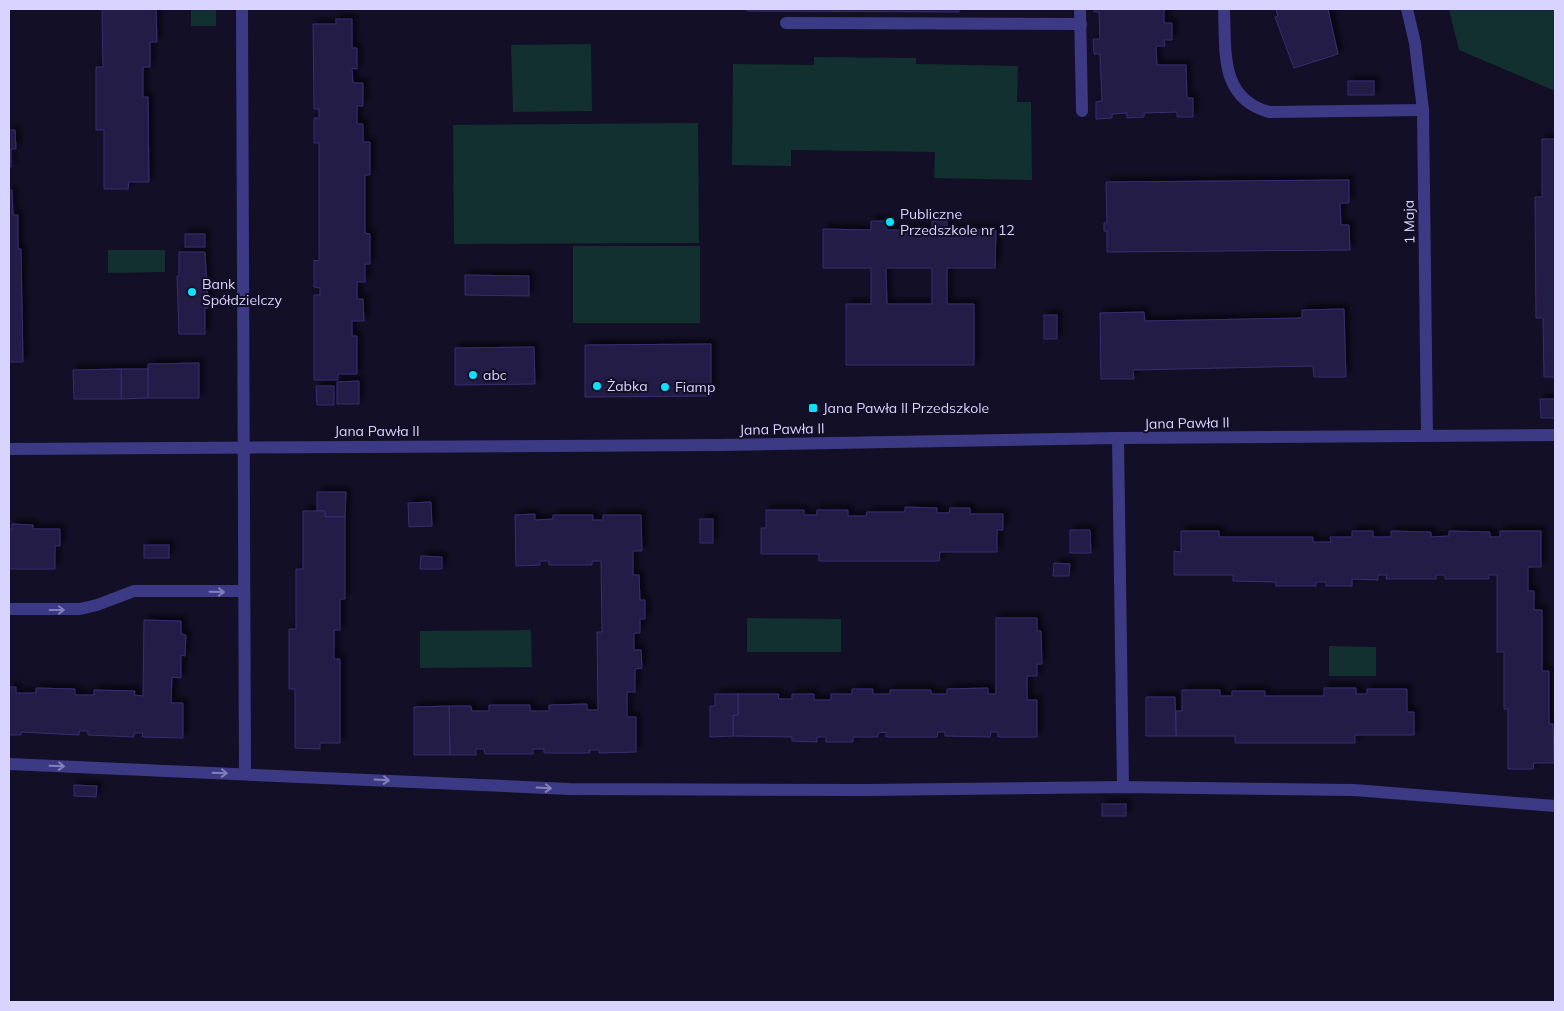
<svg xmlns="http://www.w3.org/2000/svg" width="1564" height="1011" font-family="Mulish,sans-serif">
<defs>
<filter id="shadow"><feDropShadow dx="4.5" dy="-4.5" stdDeviation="2.5" flood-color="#0009"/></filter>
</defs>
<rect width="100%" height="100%" fill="#130f26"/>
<g fill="#12302f">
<rect x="191" y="9" width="25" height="17"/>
<polygon points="1449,9 1555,9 1555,91 1459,50"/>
<polygon points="591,44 592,111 513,112 511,45"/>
<polygon points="814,57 916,58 916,64 1018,66 1017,102 1031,102 1032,180 934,178 935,152 791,150 791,166 732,165 733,64 814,65"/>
<polygon points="698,123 699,243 454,244 453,125"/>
<rect x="573" y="246" width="127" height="77"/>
<polygon points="108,250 165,250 165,272 108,273"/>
<polygon points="747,618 841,619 841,652 747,652"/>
<polygon points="531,630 532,667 420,668 420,631"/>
<polygon points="1329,646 1376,647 1376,676 1329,676"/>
</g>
<g fill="#241b47" stroke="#3b2d73" fill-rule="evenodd" filter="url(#shadow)">
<polygon points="102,9 156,9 157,42 150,42 150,67 143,67 143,97 148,97 149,182 129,182 128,189 104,189 104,130 96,130 96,67 103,67"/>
<polygon points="747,9 959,9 959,12 747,11"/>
<polygon points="1094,9 1164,9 1164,23 1172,23 1172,40 1164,40 1165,46 1156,46 1157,65 1186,65 1187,98 1193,98 1193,117 1177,117 1177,112 1144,113 1144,117 1127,118 1127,113 1112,114 1112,118 1096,119 1096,102 1102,101 1100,54 1094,54 1093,39 1100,39 1099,12 1094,12"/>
<polygon points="1276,9 1328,9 1338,54 1294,68 1275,17 1278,16"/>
<polygon points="336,19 352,19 352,48 357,48 357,69 352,68 353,83 363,83 363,106 357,106 357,124 363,124 363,142 370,142 370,175 365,175 365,233 370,234 370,264 365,264 365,282 357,282 357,299 363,299 364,321 352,321 352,336 357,336 357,374 338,374 338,380 314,380 314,295 320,295 320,288 314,287 314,260 319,261 319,143 314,143 314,118 319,118 319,109 314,109 313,24 336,24"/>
<rect x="1348" y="81" width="26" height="14"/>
<polygon points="9,130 15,130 16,149 11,149 11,167 9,167"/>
<polygon points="1542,139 1555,139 1555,377 1544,377 1543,318 1536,318 1535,197 1542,197"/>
<polygon points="1349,180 1349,203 1340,203 1341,225 1349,225 1350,250 1107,252 1107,231 1104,231 1104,223 1107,223 1106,182"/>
<polygon points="9,190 12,190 13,215 18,215 18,249 21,249 23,362 9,362"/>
<path d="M871,221H887L886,230H932V221H947V229L996,230L995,268H947V304H974V365H846V304H871V268H823V229L871,230ZM886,268H932V304H887Z"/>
<rect x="185" y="234" width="20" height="13"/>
<polygon points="179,252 205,252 208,308 205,308 205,334 179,334 177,276 179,276"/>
<polygon points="465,275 529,276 529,296 465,295"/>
<polygon points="1344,309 1346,377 1314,377 1313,366 1133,370 1134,379 1101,379 1100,313 1144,312 1145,321 1302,318 1302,310"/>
<rect x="1044" y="315" width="13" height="24"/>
<polygon points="711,344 711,396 585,397 585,345"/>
<polygon points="534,347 535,384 455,385 455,348"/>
<polygon points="199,363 199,398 148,398 148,364"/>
<polygon points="121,369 148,369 148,398 121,399"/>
<polygon points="121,369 121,399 74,399 73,370"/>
<polygon points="359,381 359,404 337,404 337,382"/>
<polygon points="316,386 334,386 334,405 317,405"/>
<polygon points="1540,399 1555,399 1555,418 1541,418"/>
<polygon points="317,492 346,492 345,517 325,517 325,511 317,511"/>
<polygon points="431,502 432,526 409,527 408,503"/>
<polygon points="905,507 937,508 937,513 949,513 950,508 970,508 970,514 1003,514 1003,530 997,530 997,552 940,552 939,561 819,561 819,554 761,554 761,528 766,528 766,510 804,510 804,515 817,515 817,510 848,510 848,516 866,516 867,512 905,512"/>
<polygon points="303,511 325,511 325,517 345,517 345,599 340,599 340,630 334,630 334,659 340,659 340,743 320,743 320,749 295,748 295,689 289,689 289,629 296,629 296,569 303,569"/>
<polygon points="535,514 535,520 553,519 553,515 593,515 593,520 603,520 603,515 641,515 642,551 633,551 633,575 639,575 640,600 645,600 645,619 640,619 640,633 634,633 634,650 641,650 642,668 635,669 635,692 627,692 627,717 636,717 636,752 599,753 599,750 589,750 590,753 544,753 544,749 533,749 533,754 485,754 484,749 476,749 476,755 450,755 449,706 471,706 472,711 489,711 489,705 530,705 530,711 549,711 549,705 587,704 587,710 598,710 597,632 602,632 601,561 592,561 592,565 549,565 549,561 540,561 540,565 516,566 515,515"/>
<rect x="700" y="519" width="13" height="24"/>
<polygon points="12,524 33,525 33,529 60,529 60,546 55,546 55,569 9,569 9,529 12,529"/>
<polygon points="1070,530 1090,530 1091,553 1070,553"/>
<polygon points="1181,531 1219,531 1219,537 1313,537 1313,542 1331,542 1330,537 1352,537 1352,531 1373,531 1373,537 1391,537 1391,531 1431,532 1431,537 1449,536 1449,531 1490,532 1490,537 1500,537 1500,531 1541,531 1541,567 1528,567 1528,591 1534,591 1534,610 1542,610 1542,671 1549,671 1549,724 1553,724 1554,763 1534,763 1533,769 1508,769 1508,709 1504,709 1504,652 1497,652 1497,575 1489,575 1489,579 1445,579 1445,575 1436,575 1436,579 1386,579 1387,575 1378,575 1378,580 1352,579 1352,586 1326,586 1326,582 1316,582 1316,586 1276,586 1276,582 1233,581 1233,575 1174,575 1174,551 1181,552"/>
<rect x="144" y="545" width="25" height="13"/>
<polygon points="421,556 442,557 442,569 420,569"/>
<polygon points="1054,563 1070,564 1069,576 1053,576"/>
<polygon points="996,618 1037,618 1037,631 1041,631 1042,664 1037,664 1037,676 1027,676 1027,700 1037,700 1037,737 998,737 998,732 991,732 990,737 945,736 945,732 938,732 937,737 886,737 886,732 878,733 878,737 853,737 853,742 826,742 826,737 817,737 817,742 792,741 792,737 733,736 733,715 738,715 738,694 779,694 778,699 792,699 792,694 814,694 814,700 831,700 831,694 852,694 852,689 873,689 873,694 890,694 890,690 931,690 931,694 947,694 947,689 988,688 988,694 996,694"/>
<polygon points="144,620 181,621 181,634 186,635 185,656 181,655 181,678 172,677 171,703 183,703 183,738 142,737 143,733 134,733 134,737 88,735 88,731 79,731 79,735 21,732 21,735 9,735 9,687 16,687 16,693 36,693 36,688 75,689 75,695 94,695 94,690 135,691 134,695 143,696"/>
<polygon points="1324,688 1356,688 1356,694 1367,694 1367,689 1407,689 1407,712 1414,712 1414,735 1355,735 1355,743 1235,743 1235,736 1176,736 1176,711 1182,711 1182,690 1220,690 1220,696 1232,696 1232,691 1265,691 1265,696 1324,696"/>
<polygon points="715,694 738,694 738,715 733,715 733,736 710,737 710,706 715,706"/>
<polygon points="1146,697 1175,697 1176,736 1146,736"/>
<polygon points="449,706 450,755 414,755 414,707"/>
<polygon points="74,785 97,786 96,797 74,796"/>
<rect x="1102" y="804" width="24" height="12"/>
</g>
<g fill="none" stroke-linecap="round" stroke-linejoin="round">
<g stroke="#3d3a85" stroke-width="12">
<polyline points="242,9 245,774"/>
<polyline points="1080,9 1082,111"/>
<path d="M1224,9C1226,51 1219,98 1269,112L1423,110"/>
<polyline points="1407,9 1415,43 1423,110 1427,436"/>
<polyline points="786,23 1081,24"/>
<polyline points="1118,438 1123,787"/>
<polyline points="9,449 720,445 1118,438 1555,435"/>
<polyline points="9,609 80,609 97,605 134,591 244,591"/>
<polyline points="9,764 569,789 866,790 1123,787 1354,790 1555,806"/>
</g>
</g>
<defs><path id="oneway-shaft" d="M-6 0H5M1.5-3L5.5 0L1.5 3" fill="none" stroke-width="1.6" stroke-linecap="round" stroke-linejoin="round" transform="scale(1.25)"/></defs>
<g stroke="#837fbc">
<use href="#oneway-shaft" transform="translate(217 592) rotate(1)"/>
<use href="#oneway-shaft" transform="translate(57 610)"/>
<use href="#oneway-shaft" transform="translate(57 766) rotate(2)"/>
<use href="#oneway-shaft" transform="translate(220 773) rotate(2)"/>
<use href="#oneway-shaft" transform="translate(382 780) rotate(3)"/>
<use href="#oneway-shaft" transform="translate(544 788) rotate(3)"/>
</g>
<g fill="#00e5ff" stroke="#130f26" stroke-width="2">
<circle cx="890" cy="222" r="5"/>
<circle cx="192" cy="292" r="5"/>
<circle cx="473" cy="375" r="5"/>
<circle cx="597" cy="386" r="5"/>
<circle cx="665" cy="387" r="5"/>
<rect x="808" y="403" width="10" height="10" rx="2.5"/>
</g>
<g text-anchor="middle" stroke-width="4" stroke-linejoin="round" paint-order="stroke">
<g font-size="14" fill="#d9d4ff" stroke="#130f26" text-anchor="start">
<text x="900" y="219">Publiczne<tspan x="900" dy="16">Przedszkole nr 12</tspan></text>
<text x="202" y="289">Bank<tspan x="202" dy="16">Spółdzielczy</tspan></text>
<text x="483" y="380">abc</text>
<text x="607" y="391">Żabka</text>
<text x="675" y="392">Fiamp</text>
<text x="823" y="413">Jana Pawła II Przedszkole</text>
</g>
<g font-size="14" fill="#d9d4ff" stroke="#130f26">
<text transform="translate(1409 222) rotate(-91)" y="5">1 Maja</text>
<text transform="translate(1187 423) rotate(-1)" y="5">Jana Pawła II</text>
<text transform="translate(782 429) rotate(-1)" y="5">Jana Pawła II</text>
<text x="377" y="436">Jana Pawła II</text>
</g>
</g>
<rect width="1564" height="1011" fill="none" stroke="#d9d4ff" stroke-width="20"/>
</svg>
